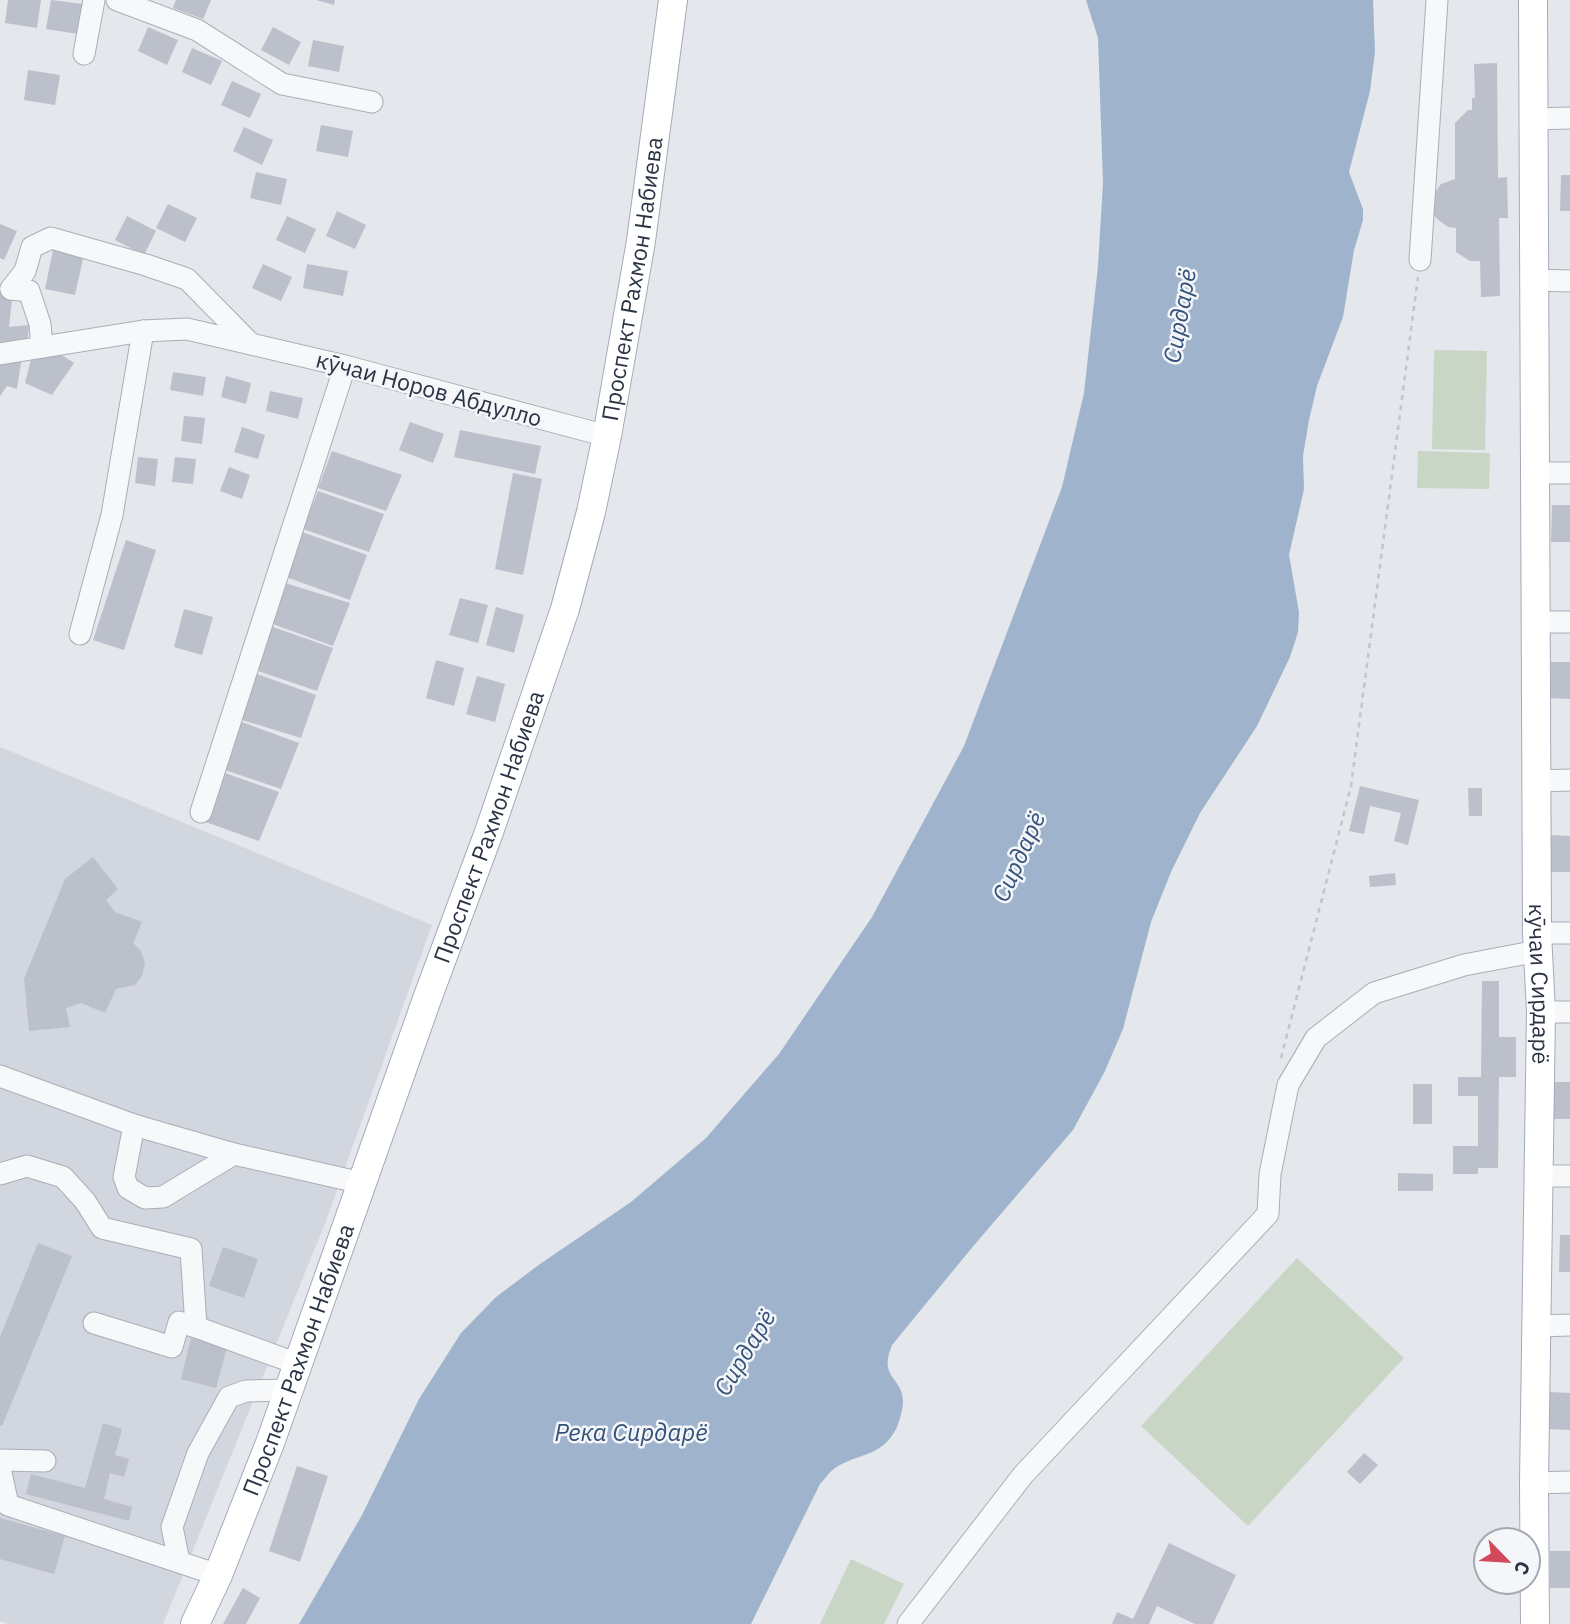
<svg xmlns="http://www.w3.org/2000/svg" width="1570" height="1624" font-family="'IBM Plex Sans',sans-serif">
<rect width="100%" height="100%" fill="#e4e7ec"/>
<polygon fill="#d2d6de" points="0,747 432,925 326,1221 163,1624 8,1624 0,1621"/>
<g fill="#c9d6c5">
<polygon points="1434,350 1487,351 1485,450 1432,449"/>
<polygon points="1418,451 1490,453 1489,489 1417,488"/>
<polygon points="1297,1258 1404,1358 1248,1526 1141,1426"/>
<polygon points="851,1559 904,1584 884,1624 820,1624"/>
</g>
<path fill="#9fb4cc" d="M1086,0H1373L1375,52L1370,91L1349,172L1363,209V220L1354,250L1343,317L1317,386L1309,420L1303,456L1304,489L1289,555L1299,612L1298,632L1290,657L1257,726L1200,813L1171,872L1151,922L1123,1029L1104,1073L1073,1130L975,1244L892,1345C878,1379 902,1376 903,1401C903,1409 900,1419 897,1427C882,1458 859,1452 835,1468C829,1472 825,1479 820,1484L751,1624H299L362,1515L419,1399L461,1333L496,1297L540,1264L631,1202L706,1138L779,1054L872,917L964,746L1062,487L1084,393L1098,266L1103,183L1098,38Z"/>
<g fill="#bbc0ca">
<polygon points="8,0 41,0 37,28 5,23"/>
<polygon points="51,0 83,4 78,34 46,29"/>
<polygon points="176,0 211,0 203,19 173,8"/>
<polygon points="316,0 335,0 334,5"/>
<polygon points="148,27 178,40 167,65 138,51"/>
<polygon points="273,27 301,42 289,65 261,50"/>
<polygon points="313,40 344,46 339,72 308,66"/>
<polygon points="192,48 222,61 211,85 182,72"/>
<polygon points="1497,63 1498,178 1507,177 1508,218 1499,218 1500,296 1481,297 1480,261 1470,261 1456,252 1456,228 1448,227 1436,218 1432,211 1432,196 1441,184 1455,179 1455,123 1468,110 1472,110 1472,98 1475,98 1474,64"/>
<polygon points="28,70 60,75 55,105 24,100"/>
<polygon points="232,81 261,94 250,118 221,105"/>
<polygon points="321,125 353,131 348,157 316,151"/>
<polygon points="244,127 273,140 262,165 233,151"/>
<polygon points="256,172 287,179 281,205 250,198"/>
<polygon points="1561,175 1570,175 1570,211 1560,211"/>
<polygon points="168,204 197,218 185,242 156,228"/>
<polygon points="337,211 366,225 355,249 326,236"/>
<polygon points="127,216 156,231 144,255 115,240"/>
<polygon points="287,216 316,229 305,253 276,240"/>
<polygon points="0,224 17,231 4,260 0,258"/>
<polygon points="54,245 84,254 75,295 45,289"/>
<polygon points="263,264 292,277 281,301 252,288"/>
<polygon points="307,264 348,271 343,296 303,288"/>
<polygon points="0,287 5,287 4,298 12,299 9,327 29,325 27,349 0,352"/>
<polygon points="23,350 17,389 7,386 0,396 0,354"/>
<polygon points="54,350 74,363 52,395 25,383 33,352"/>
<polygon points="173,372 206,377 203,396 170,390"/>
<polygon points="226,376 251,383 246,404 221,397"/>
<polygon points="270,391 303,398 298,419 266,411"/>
<polygon points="184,416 205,418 202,444 181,441"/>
<polygon points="410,422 444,434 433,463 399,450"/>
<polygon points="242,427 265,435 258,459 234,452"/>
<polygon points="460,430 541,446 535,474 454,457"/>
<polygon points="332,451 402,475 386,511 318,488"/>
<polygon points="138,457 158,459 155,486 135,483"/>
<polygon points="175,457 196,459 193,484 172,482"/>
<polygon points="229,467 250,475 242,499 220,491"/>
<polygon points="513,473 542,479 523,575 495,569"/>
<polygon points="318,491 384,514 369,552 303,529"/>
<polygon points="1552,505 1570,505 1570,542 1551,542"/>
<polygon points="302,532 367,555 350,600 286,577"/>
<polygon points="126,540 156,550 124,650 93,640"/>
<polygon points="285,583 350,603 333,646 270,623"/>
<polygon points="460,598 488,605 478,643 449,635"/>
<polygon points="496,607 524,615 514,653 486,645"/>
<polygon points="184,609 213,617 202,655 174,647"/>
<polygon points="270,626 333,648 317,691 255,670"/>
<polygon points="436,660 464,668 454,706 426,698"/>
<polygon points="1551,662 1570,662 1570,699 1550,698"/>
<polygon points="254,673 316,695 301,738 239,719"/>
<polygon points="477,676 505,684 495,722 466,714"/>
<polygon points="239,721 299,743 281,789 222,769"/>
<polygon points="222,772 279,792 259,841 203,821"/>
<polygon points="1360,786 1419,800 1408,845 1394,841 1401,813 1370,806 1364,834 1349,831"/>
<polygon points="1468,788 1482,788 1482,816 1469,816"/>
<polygon points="1549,835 1570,836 1570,872 1548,872"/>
<polygon points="93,857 118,889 106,900 115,912 142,922 133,943 141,951 145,963 142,976 135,985 116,989 105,1013 81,1003 66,1008 70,1027 29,1031 24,979 65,879"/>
<polygon points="1395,873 1396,885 1370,887 1369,876"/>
<polygon points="1482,981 1499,981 1499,1037 1516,1037 1516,1077 1499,1077 1498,1168 1478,1168 1478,1174 1453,1174 1453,1146 1478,1146 1478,1096 1458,1096 1458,1077 1481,1077"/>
<polygon points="1554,1082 1570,1082 1570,1119 1553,1119"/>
<rect x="1413" y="1084" width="19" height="40"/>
<polygon points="1398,1173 1433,1174 1433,1191 1398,1191"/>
<polygon points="1560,1235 1570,1235 1570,1272 1559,1272"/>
<polygon points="38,1243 72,1256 2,1426 0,1425 0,1337"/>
<polygon points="223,1247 258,1259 244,1298 209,1286"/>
<polygon points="191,1338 227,1348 216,1388 181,1379"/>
<polygon points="1549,1392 1570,1393 1570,1430 1548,1429"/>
<polygon points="103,1423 122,1429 115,1455 129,1459 124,1477 110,1473 104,1499 132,1507 129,1521 26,1494 31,1474 85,1488"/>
<polygon points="1364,1453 1378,1465 1360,1484 1347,1472"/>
<polygon points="297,1466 328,1476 300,1562 269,1551"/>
<polygon points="0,1518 65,1536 54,1574 0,1559"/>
<polygon points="1169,1543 1236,1575 1213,1624 1195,1624 1157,1606 1149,1624 1112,1624 1117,1612 1133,1619"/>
<rect x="1550" y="1551" width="20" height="37"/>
<polygon points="243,1588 260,1598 246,1624 223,1624"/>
</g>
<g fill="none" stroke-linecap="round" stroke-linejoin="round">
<g stroke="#a9aeb7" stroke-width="23">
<g id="minor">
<polyline points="117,0 197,30 282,84 372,102"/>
<polyline points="84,54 94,0"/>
<polyline points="1532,119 1570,118"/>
<polyline points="1420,260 1437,0"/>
<polyline points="1534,280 1570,281"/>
<polyline points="11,289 25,271 32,247 51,238 146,265 187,279 250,343"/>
<polyline points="11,289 29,291 40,324 42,347"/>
<polyline points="0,354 143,331 187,329 345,366 607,436"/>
<polyline points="1536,473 1570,473"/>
<polyline points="1535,622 1570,622"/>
<polyline points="80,634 112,515 143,331"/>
<polyline points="1537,781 1570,780"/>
<polyline points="201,812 345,366"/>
<polyline points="1537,933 1570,933"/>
<polyline points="1541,1012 1570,1012"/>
<polyline points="0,1076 134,1125 234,1154 362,1183"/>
<polyline points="134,1125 124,1177 128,1188 145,1198 163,1197 234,1154"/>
<polyline points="0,1174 27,1166 63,1177 85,1201 102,1228 191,1249 196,1327 298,1364"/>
<polyline points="1538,1176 1570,1176"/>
<polyline points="94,1323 172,1347 179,1322 196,1327"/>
<polyline points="1537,1326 1570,1325"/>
<polyline points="0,1460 45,1461"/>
<polyline points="0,1468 8,1505 218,1575"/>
<polyline points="1534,1483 1570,1482"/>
<polyline points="179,1561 172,1527 198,1453 229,1397 246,1391 289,1390"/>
<polyline points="908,1624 1023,1475 1268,1214 1270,1174 1288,1085 1316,1038 1374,993 1464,965 1538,951"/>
</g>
</g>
<g stroke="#a3abb8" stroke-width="30">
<g id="major">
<path id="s1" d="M1533,0L1537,933L1541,1012L1534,1483L1535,1624"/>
<path id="s2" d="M195,1624L218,1575L270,1443L427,999L489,832L565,609L591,512L607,436L641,241L673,0"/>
</g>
</g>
<polyline stroke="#c2c5cb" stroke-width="2.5" stroke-dasharray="5 5" stroke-linecap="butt" points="1281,1058 1351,786 1418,277"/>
<use href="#minor" stroke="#f7f8fa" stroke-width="21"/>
<use href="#major" stroke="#fff" stroke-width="28"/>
</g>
<g text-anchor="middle" stroke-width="5" stroke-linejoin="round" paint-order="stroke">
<g font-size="23" fill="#2b3445" stroke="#f4f6f9">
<text dy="8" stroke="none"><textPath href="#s2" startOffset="1418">Проспект Рахмон Набиева</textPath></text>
<text transform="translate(429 389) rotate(15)" y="8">кӯчаи Норов Абдулло</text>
<text dy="8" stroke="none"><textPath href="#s2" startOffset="850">Проспект Рахмон Набиева</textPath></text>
<text dy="8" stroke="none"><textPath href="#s1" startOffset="984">кӯчаи Сирдарё</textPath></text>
<text dy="8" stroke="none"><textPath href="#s2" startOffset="284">Проспект Рахмон Набиева</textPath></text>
</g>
<g font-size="24" font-style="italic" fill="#34527a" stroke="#f4f6f9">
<text transform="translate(1180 316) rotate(-80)" y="8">Сирдарё</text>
<text transform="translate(1019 857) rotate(-66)" y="8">Сирдарё</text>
<text transform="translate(745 1353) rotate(-59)" y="8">Сирдарё</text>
<text x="631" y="1441">Река Сирдарё</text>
</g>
</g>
<g transform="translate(1507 1561) rotate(115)"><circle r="33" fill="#f4f6f9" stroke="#a4a8b1" stroke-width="2"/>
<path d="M0-5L12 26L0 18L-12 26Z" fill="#d1495b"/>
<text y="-10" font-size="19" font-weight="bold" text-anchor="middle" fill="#2b3445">С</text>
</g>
</svg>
